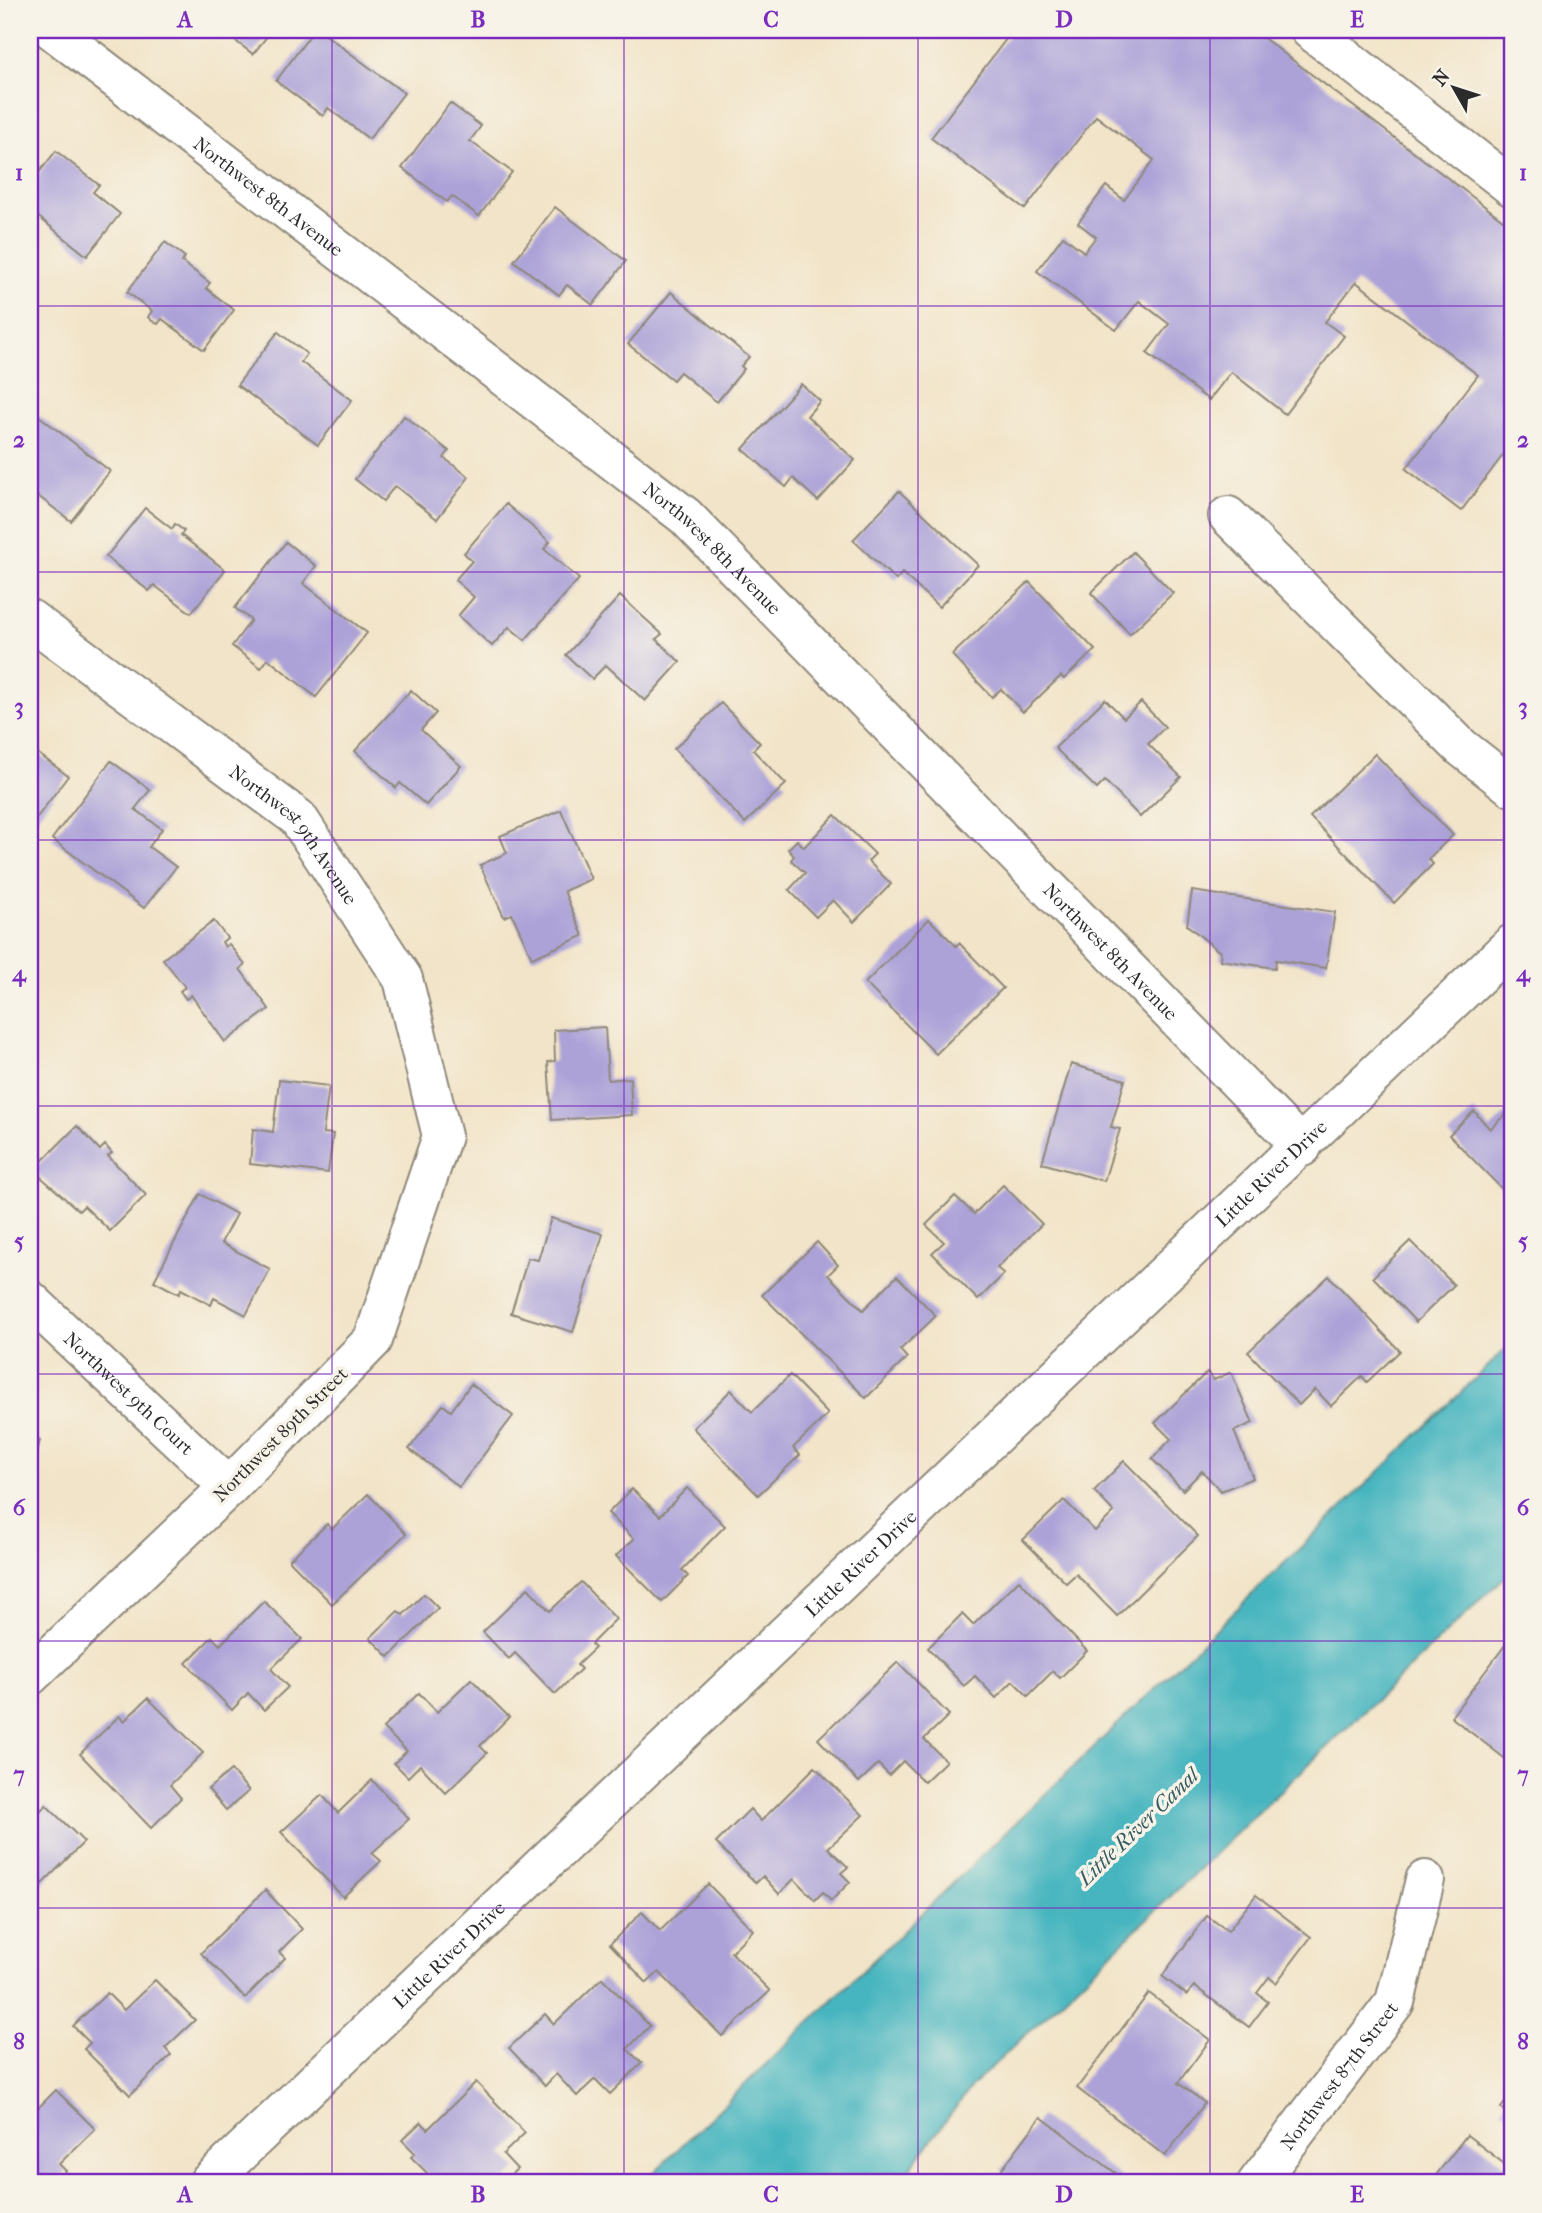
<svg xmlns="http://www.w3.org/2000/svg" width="1542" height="2213" font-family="'IM FELL French Canon',serif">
<rect width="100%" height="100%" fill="#f7f3e8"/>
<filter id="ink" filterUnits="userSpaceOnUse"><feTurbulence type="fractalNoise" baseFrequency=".0143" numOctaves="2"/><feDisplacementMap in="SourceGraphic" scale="14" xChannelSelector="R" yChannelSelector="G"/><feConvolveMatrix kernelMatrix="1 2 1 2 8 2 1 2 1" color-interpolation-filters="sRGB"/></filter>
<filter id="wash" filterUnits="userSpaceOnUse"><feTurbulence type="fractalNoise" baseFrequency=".00686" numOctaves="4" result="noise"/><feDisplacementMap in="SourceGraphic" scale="28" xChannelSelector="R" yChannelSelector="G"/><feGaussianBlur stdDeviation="1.57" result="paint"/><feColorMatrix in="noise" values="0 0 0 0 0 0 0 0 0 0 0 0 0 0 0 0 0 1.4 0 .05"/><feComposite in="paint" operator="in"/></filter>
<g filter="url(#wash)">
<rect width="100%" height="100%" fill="#f2e4c8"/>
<polygon fill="#46b5bf" stroke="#387075" stroke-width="2" points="1512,1343 1512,1570 972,2086 899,2183 643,2183"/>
<g id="blocks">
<g fill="#aca2d8">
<polygon points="208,30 272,30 253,54 226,34 222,40"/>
<polygon points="314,30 319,30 404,93 369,139 328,108 323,116 276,81"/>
<polygon points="1013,30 1253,30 1512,227 1512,443 1461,511 1406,469 1478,375 1356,282 1325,322 1344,336 1285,414 1231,372 1209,400 1147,353 1169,324 1139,301 1116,330 1037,271 1063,236 1084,252 1096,237 1078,223 1106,186 1124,200 1154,160 1096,116 1025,209 931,138"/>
<polygon points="450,103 481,126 470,141 512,172 479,216 452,196 447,202 402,168"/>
<polygon points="56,151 99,185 93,192 120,214 87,256 30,210 30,184"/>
<polygon points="555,207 626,261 593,305 567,285 559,295 514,261"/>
<polygon points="165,242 185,257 182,262 210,283 206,288 234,310 204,350 162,319 158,324 152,321 148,317 152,311 127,292"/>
<polygon points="671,292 749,357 741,366 744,369 717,402 680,372 673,380 628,344"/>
<polygon points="278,332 307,354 301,362 352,400 318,445 237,385"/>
<polygon points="801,384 820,401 807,416 855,460 818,501 793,478 786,487 743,449"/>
<polygon points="39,416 110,471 71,521 30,490 30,428"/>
<polygon points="404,416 449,451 444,458 469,477 437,519 395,486 383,501 355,479"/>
<polygon points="899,491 978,565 939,607 902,573 896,580 853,540"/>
<polygon points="506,504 550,542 544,549 579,579 525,640 509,627 492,646 458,616 474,597 455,580 472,561 464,553"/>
<polygon points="145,508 172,529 175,524 184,531 181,535 225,570 191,613 154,585 149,591 106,557"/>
<polygon points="286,542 316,566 303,583 367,633 316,697 268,659 261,668 232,646 251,620 235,608"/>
<polygon points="1133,552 1173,593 1130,634 1091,593"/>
<polygon points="1029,582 1095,650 1064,679 1061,676 1023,712 1001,689 992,697 952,655"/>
<polygon points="620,596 662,634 656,639 680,662 645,701 606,665 592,679 566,655"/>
<polygon points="411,690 436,713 421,730 461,766 426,805 400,783 396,788 355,751"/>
<polygon points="1105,699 1124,718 1141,702 1165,727 1148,744 1181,777 1140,817 1105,781 1097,789 1055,748"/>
<polygon points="721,703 760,743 753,750 786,784 745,823 674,749"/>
<polygon points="30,737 37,742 32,749 68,776 35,820 30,816"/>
<polygon points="1375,754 1453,835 1428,859 1433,864 1394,903 1310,817"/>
<polygon points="111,761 150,790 135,809 162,829 149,847 176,867 144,908 52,839"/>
<polygon points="561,810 591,879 564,891 583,936 532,958 512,914 504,917 480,865 507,853 500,836"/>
<polygon points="835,815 875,854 868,861 891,884 854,922 833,900 816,917 789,890 805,873 791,860 794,856 788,849 797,840 804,847"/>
<polygon points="1192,891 1335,912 1326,968 1276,960 1275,968 1220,960 1221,953 1187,925"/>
<polygon points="929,919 956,946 959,943 1003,988 936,1054 865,983"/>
<polygon points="214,921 227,938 222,942 225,947 229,944 245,965 240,969 269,1009 225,1042 191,995 186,999 180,991 185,987 163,959"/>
<polygon points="605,1027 608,1080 630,1078 632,1115 552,1120 548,1062 555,1061 554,1030"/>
<polygon points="1071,1064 1125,1080 1111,1127 1120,1129 1104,1181 1042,1163"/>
<polygon points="279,1080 329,1086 323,1133 333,1134 328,1173 250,1164 253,1129 273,1132"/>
<polygon points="1512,1108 1512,1191 1508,1195 1449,1135 1474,1111 1490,1129"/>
<polygon points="77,1126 100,1150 105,1145 112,1153 108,1156 146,1195 110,1231 84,1206 79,1211 33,1170"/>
<polygon points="1003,1185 1042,1224 997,1268 1004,1274 978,1300 932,1253 944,1242 926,1225 955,1196 974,1214"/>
<polygon points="200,1194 236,1214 221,1243 270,1269 246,1315 214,1298 211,1305 181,1289 179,1294 154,1281"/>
<polygon points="551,1218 603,1234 573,1332 511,1313 528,1258 538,1260"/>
<polygon points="1410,1241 1454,1285 1416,1322 1373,1277"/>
<polygon points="817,1242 838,1265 828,1275 863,1310 897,1276 936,1316 900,1350 907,1358 866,1398 762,1295"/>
<polygon points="1329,1276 1400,1351 1367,1382 1362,1376 1331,1406 1315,1389 1299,1405 1248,1352"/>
<polygon points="1207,1372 1214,1380 1231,1372 1253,1423 1234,1431 1253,1478 1221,1491 1202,1471 1183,1490 1152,1459 1171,1439 1155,1423"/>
<polygon points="790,1375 828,1414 793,1448 800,1455 758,1495 693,1428 731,1390 752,1412"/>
<polygon points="471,1384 513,1416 459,1487 409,1449 443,1405 451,1411"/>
<polygon points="30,1438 40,1440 31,1477 30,1477"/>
<polygon points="1124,1461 1198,1536 1117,1616 1076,1574 1066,1583 1023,1540 1064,1500 1095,1531 1114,1512 1094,1491"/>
<polygon points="687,1488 725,1526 682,1570 688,1576 662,1602 616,1556 634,1539 608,1513 632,1489 660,1516"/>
<polygon points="368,1494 406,1534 332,1604 289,1560 327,1524 332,1529"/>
<polygon points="1019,1580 1087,1651 1060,1678 1053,1671 1028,1696 1013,1681 996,1698 975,1676 964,1686 928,1648 962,1614 973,1625"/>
<polygon points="581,1582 616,1619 591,1644 595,1648 577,1665 581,1669 555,1694 515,1653 509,1659 483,1632 528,1588 550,1611"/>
<polygon points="424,1594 438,1608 389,1657 370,1638 398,1611 403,1615"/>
<polygon points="264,1601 302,1639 271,1669 288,1687 264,1710 248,1693 232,1710 186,1663 212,1637 220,1645"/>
<polygon points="1512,1636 1512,1764 1451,1717"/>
<polygon points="898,1662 949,1715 924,1739 946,1761 924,1782 903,1761 889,1775 878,1764 859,1782 818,1739"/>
<polygon points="471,1679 509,1717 480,1746 487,1753 446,1793 420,1765 408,1777 394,1763 407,1751 383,1728 419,1693 437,1712"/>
<polygon points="148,1698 203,1753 170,1785 181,1798 151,1828 80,1754 119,1716 124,1721"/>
<polygon points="815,1767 863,1815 828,1848 848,1867 841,1873 850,1882 831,1901 823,1892 815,1900 794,1879 779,1894 763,1876 756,1883 716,1843 750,1809 761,1821"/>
<polygon points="231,1770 249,1791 226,1810 208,1789"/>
<polygon points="372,1780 409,1819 372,1853 381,1861 343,1897 281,1832 322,1795 338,1813"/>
<polygon points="46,1805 84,1842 30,1896 30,1821"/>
<polygon points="708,1884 753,1930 731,1952 770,1991 722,2036 659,1972 647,1983 610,1944 642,1912 660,1931"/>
<polygon points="265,1890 302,1929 279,1952 285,1958 245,1998 201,1953"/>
<polygon points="1256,1895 1311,1937 1276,1983 1269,1977 1257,1993 1268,2002 1249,2027 1194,1986 1187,1995 1162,1976 1207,1916 1228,1931"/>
<polygon points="602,1978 650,2026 627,2049 642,2063 610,2094 595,2079 577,2096 556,2074 545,2086 509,2048 545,2014 554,2024"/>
<polygon points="155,1980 195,2020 165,2048 171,2055 130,2095 84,2049 90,2043 73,2026 107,1993 124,2010"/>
<polygon points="1149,1993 1210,2040 1178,2083 1205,2103 1165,2156 1077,2088"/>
<polygon points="476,2082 525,2133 503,2154 517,2169 502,2183 437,2183 411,2157 415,2153 402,2140 421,2122 428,2129"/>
<polygon points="56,2090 95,2129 59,2164 66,2171 53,2183 30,2183 30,2116"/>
<polygon points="1512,2093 1512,2117 1501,2108"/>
<polygon points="1041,2117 1129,2183 1018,2183 1001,2170"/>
<polygon points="1467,2135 1512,2170 1512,2183 1438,2183 1433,2179"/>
</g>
</g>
</g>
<g filter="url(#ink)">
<use href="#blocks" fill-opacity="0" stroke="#8e887a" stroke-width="2"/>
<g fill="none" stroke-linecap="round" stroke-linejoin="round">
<g stroke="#8e887a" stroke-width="42">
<g id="minor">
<path id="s1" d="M52,30L685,516L1302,1147"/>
<polyline points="1310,30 1512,187"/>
<polyline points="1228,516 1461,747 1512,787"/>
<path id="s2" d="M30,619L298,818L403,979L442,1136L373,1340L229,1487L30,1676"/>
<path id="s3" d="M30,1300L229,1487"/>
<path id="s4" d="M208,2183L1512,944"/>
<path id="s5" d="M1257,2183L1395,2002L1425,1880"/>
</g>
</g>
<use href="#minor" stroke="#fff" stroke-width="38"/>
</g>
</g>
<path fill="none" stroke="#7b2cbf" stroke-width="2" stroke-opacity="0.55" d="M332,30V2183M624,30V2183M918,30V2183M1210,30V2183M30,306H1512M30,572H1512M30,840H1512M30,1106H1512M30,1374H1512M30,1641H1512M30,1908H1512"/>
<g text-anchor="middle" stroke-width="7" stroke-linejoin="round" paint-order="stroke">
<g font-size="19" fill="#2b2b2b" stroke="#f7f3e8">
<text dy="7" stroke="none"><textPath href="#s1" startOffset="273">Northwest 8th Avenue</textPath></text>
<text dy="7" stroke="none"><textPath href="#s1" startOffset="840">Northwest 8th Avenue</textPath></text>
<text dy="7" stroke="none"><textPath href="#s2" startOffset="343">Northwest 9th Avenue</textPath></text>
<text dy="7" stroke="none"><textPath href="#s1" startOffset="1407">Northwest 8th Avenue</textPath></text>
<text dy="7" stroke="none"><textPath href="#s4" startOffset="1466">Little River Drive</textPath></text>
<text dy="7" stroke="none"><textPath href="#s3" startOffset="136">Northwest 9th Court</textPath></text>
<text transform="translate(280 1434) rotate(-45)" y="7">Northwest 89th Street</text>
<text dy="7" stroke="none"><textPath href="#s4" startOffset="900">Little River Drive</textPath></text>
<text dy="7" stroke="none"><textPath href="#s4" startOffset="332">Little River Drive</textPath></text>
<text dy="7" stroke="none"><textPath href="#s5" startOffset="135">Northwest 87th Street</textPath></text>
</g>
<g font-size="21" font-style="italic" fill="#345b5f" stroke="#f7f3e8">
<text transform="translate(1138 1827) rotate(-44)" y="7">Little River Canal</text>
</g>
</g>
<rect width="1542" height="2213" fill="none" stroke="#f7f3e8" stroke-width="77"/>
<g transform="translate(1454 88) rotate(309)" stroke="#f7f3e8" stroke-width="5" paint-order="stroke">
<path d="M0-5L12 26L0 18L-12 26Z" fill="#2b2b2b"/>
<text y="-10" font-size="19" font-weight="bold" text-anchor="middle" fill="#2b2b2b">N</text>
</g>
<rect x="38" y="38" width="1466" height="2136" fill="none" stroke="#7b2cbf" stroke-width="2.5"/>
<g font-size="23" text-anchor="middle" font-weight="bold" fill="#7b2cbf">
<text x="185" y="27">A</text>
<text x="478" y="27">B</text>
<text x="771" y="27">C</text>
<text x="1064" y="27">D</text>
<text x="1357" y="27">E</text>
<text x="19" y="180">1</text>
<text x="1523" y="180">1</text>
<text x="19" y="447">2</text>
<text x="1523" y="447">2</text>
<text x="19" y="714">3</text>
<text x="1523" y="714">3</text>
<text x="19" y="981">4</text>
<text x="1523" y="981">4</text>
<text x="19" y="1248">5</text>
<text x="1523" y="1248">5</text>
<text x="19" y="1515">6</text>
<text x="1523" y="1515">6</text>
<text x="19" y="1782">7</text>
<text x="1523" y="1782">7</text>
<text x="19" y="2049">8</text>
<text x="1523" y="2049">8</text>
<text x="185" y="2202">A</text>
<text x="478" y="2202">B</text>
<text x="771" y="2202">C</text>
<text x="1064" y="2202">D</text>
<text x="1357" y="2202">E</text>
</g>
</svg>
